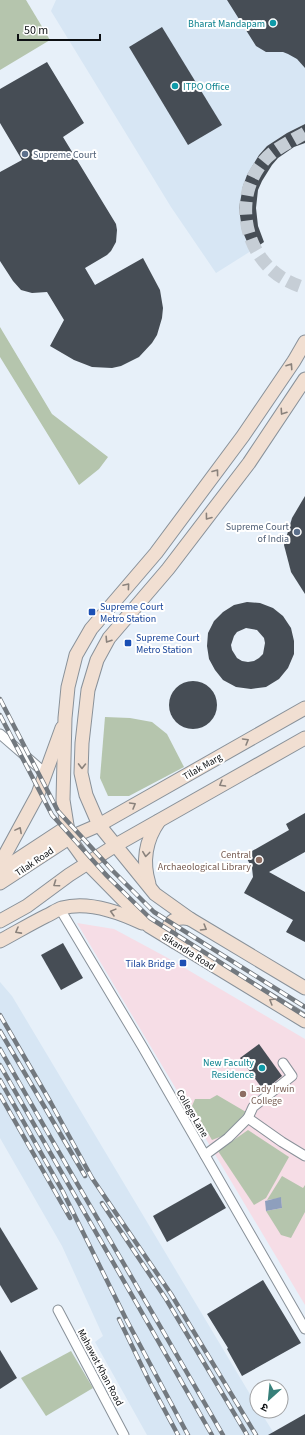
<svg xmlns="http://www.w3.org/2000/svg" width="305" height="1435" font-family="'Source Sans 3','Noto Sans Devanagari',sans-serif">
<rect width="100%" height="100%" fill="#e7f0f9"/>
<g fill="#d7e6f4">
<polygon points="56,0 305,0 305,124 287,133 267,146 259,155 247,175 243,186 239,208 242,230 251,251 216,273 171,207 51,11"/>
<polygon points="0,982 12,996 257,1406 257,1411 260,1411 275,1435 147,1435 95,1342 103,1336 62,1246 0,1138"/>
</g>
<polygon fill="#f6dde6" points="77,923 114,929 166,957 305,1039 305,1305"/>
<g fill="#b5c5ad">
<polygon points="0,0 26,0 50,40 0,70"/>
<polygon points="0,327 52,414 108,457 99,469 79,485 0,357"/>
<polygon points="105,717 130,718 152,722 167,734 184,767 129,796 108,796 100,778"/>
<polygon points="217,1095 246,1112 225,1135 212,1140 192,1106 195,1099 210,1099"/>
<polygon points="248,1130 289,1157 266,1198 254,1205 218,1151"/>
<polygon points="282,1176 303,1188 305,1185 305,1212 291,1238 281,1235 266,1211 282,1208 281,1198 267,1200"/>
<polygon points="71,1351 93,1388 46,1416 21,1378"/>
</g>
<polygon fill="#8e9fbd" points="281,1197 282,1208 266,1211 265,1201"/>
<g fill="#464d55" fill-rule="evenodd">
<polygon points="227,0 305,0 305,68 297,59 288,54 283,52 266,52 256,46"/>
<polygon points="162,27 222,125 188,145 129,47"/>
<polygon points="47,62 84,123 63,137 116,224 117,230 116,242 111,251 107,255 85,268 95,285 143,258 160,290 163,308 162,318 157,335 152,343 139,357 121,366 112,368 92,367 74,360 50,346 64,320 47,292 32,293 21,290 13,281 0,261 0,172 22,160 0,123 0,89"/>
<polygon points="305,124 305,143 294,147 278,158 272,165 262,181 258,190 256,208 258,226 264,242 251,251 242,230 239,208 243,186 247,175 259,155 267,146 287,133"/>
<polygon points="305,496 305,594 291,572 284,545 292,518"/>
<path d="M247,602L260,603L273,608L283,616L291,628L294,641V654L288,668L279,679L266,687L251,689L236,687L223,680L215,670L209,659L207,646L208,633L214,621L223,612L234,605ZM246,628L257,630L264,638L265,643L263,654L259,658L254,661L248,662L242,661L237,658L232,650L231,645L234,636L237,632Z"/>
<circle cx="193" cy="705" r="24"/>
<polygon points="305,813 305,852 269,872 305,892 305,942 286,932 293,920 244,893 253,877 252,868 245,855 289,830 286,824"/>
<polygon points="63,943 83,978 61,990 41,955"/>
<polygon points="259,1044 282,1076 264,1091 240,1058"/>
<polygon points="211,1183 226,1208 167,1242 153,1216"/>
<polygon points="0,1227 38,1289 11,1303 0,1285"/>
<polygon points="263,1280 301,1343 242,1376 227,1349 228,1348 207,1314"/>
<polygon points="0,1350 17,1378 0,1389"/>
<polygon points="305,1414 305,1435 268,1435"/>
</g>
<g fill="none" stroke-linecap="round" stroke-linejoin="round">
<path stroke="#c6ced6" stroke-width="13" stroke-dasharray="13 6" stroke-linecap="butt" d="M305,133C290,142 273,149 262,163C236,195 242,244 273,271C282,279 293,284 305,288"/>
<g stroke="#899199" stroke-width="11">
<g id="minor">
<polyline points="0,734 45,773"/>
<polyline points="60,909 142,1046 305,1329"/>
<polyline points="248,1118 253,1107 292,1076 283,1063"/>
<polyline points="205,1155 228,1138 248,1118 282,1142 305,1156"/>
<polyline points="58,1310 124,1435"/>
</g>
</g>
<g stroke="#899199" stroke-width="15">
<g id="secondary">
<polyline points="305,342 294,361 243,436 156,553 91,629 76,655 68,687 65,718 63,800 69,838 87,863 149,926 305,1021"/>
<polyline points="305,379 249,463 168,569 109,638 97,660 88,690 82,743 81,773 86,795 99,825 155,894 190,919 305,988"/>
<polyline points="0,864 38,794 62,728"/>
<polyline points="0,871 67,827"/>
<polyline points="0,883 69,838 99,825 305,708"/>
<path d="M149,884C142,861 145,841 159,821"/>
<polyline points="0,921 27,906 69,875 116,845 305,738"/>
<path d="M0,941C15,933 30,924 46,916C51,914 56,910 62,908C87,901 119,912 142,923"/>
<path d="M175,942C160,928 173,914 190,919"/>
</g>
</g>
<use href="#minor" stroke="#fff" stroke-width="9"/>
<use href="#secondary" stroke="#f1dfd2" stroke-width="13"/>
<g stroke="#73797f" stroke-width="4.5">
<g id="rail">
<polyline points="0,699 58,811 113,871 154,912 305,1007"/>
<polyline points="0,715 52,815 107,876 150,918 305,1016"/>
<polyline points="0,1015 51,1103 92,1178 171,1294 256,1435"/>
<polyline points="0,1031 85,1176"/>
<path d="M0,1049C73,1178 149,1306 223,1435"/>
<polyline points="0,1065 212,1435"/>
<polyline points="0,1080 63,1192 126,1319 188,1435"/>
<polyline points="0,1095 70,1218"/>
<polyline points="102,1203 166,1299 247,1435"/>
<polyline points="119,1319 149,1381 178,1435"/>
</g>
</g>
<use href="#rail" stroke="#fff" stroke-width="3" stroke-dasharray="9" stroke-linecap="butt"/>
</g>
<defs><path id="oneway-chevron" d="M-2-3.5L2.5 0L-2 3.5" fill="none" stroke-width="1.6" stroke-linecap="round" stroke-linejoin="round"/></defs>
<g stroke="#8a827c">
<use href="#oneway-chevron" transform="translate(290 366) rotate(-56)"/>
<use href="#oneway-chevron" transform="translate(283 412) rotate(124)"/>
<use href="#oneway-chevron" transform="translate(216 472) rotate(-53)"/>
<use href="#oneway-chevron" transform="translate(208 517) rotate(127)"/>
<use href="#oneway-chevron" transform="translate(127 586) rotate(-50)"/>
<use href="#oneway-chevron" transform="translate(108 640) rotate(123)"/>
<use href="#oneway-chevron" transform="translate(246 741) rotate(-30)"/>
<use href="#oneway-chevron" transform="translate(82 766) rotate(91)"/>
<use href="#oneway-chevron" transform="translate(222 784) rotate(150)"/>
<use href="#oneway-chevron" transform="translate(133 805) rotate(-30)"/>
<use href="#oneway-chevron" transform="translate(19 830) rotate(-62)"/>
<use href="#oneway-chevron" transform="translate(146 854) rotate(97)"/>
<use href="#oneway-chevron" transform="translate(56 884) rotate(145)"/>
<use href="#oneway-chevron" transform="translate(113 912) rotate(-165)"/>
<use href="#oneway-chevron" transform="translate(204 928) rotate(31)"/>
<use href="#oneway-chevron" transform="translate(18 931) rotate(151)"/>
<use href="#oneway-chevron" transform="translate(272 1001) rotate(-149)"/>
</g>
<g fill="#0f9aa8" stroke="#fff" stroke-width="1.5">
<circle cx="273" cy="23" r="4"/>
<circle cx="175" cy="86" r="4"/>
<circle cx="262" cy="1068" r="4"/>
</g>
<g fill="#5c6f8a" stroke="#fff" stroke-width="1.5">
<circle cx="25" cy="154" r="4"/>
<circle cx="297" cy="532" r="4"/>
</g>
<g fill="#1a4fb4" stroke="#fff" stroke-width="1.5">
<rect x="88" y="608" width="8" height="8" rx="2"/>
<rect x="124" y="639" width="8" height="8" rx="2"/>
<rect x="179" y="959" width="8" height="8" rx="2"/>
</g>
<g fill="#8d6e63" stroke="#fff" stroke-width="1.5">
<circle cx="259" cy="860" r="4"/>
<circle cx="243" cy="1094" r="4"/>
</g>
<g text-anchor="middle" stroke-width="4" stroke-linejoin="round" paint-order="stroke">
<g font-size="10" fill="#0d838f" stroke="#fff" text-anchor="end">
<text x="265" y="27">Bharat Mandapam</text>
<text x="183" y="90" text-anchor="start">ITPO Office</text>
<text x="254" y="1066">New Faculty<tspan x="254" dy="12">Residence</tspan></text>
</g>
<g font-size="10" fill="#4e5e75" stroke="#fff" text-anchor="start">
<text x="33" y="158">Supreme Court</text>
<text x="289" y="530" text-anchor="end">Supreme Court<tspan x="289" dy="12">of India</tspan></text>
</g>
<g font-size="10" fill="#164399" stroke="#fff" text-anchor="start">
<text x="100" y="610">Supreme Court<tspan x="100" dy="12">Metro Station</tspan></text>
<text x="136" y="641">Supreme Court‌<tspan x="136" dy="12">Metro Station</tspan></text>
<text x="175" y="967" text-anchor="end">Tilak Bridge</text>
</g>
<g font-size="10" fill="#0d1013" stroke="#fff">
<text transform="translate(202 766) rotate(-30)" y="4">Tilak Marg</text>
<text transform="translate(34 861) rotate(-34)" y="4">Tilak Road</text>
<text transform="translate(189 951) rotate(32)" y="4">Sikandra Road</text>
<text transform="translate(193 1113) rotate(60)" y="4">College Lane</text>
<text transform="translate(101 1367) rotate(62)" y="4">Mahawat Khan Road</text>
</g>
<g font-size="10" fill="#785e54" stroke="#fff" text-anchor="end">
<text x="251" y="858">Central<tspan x="251" dy="12">Archaeological Library</tspan></text>
<text x="251" y="1092" text-anchor="start">Lady Irwin<tspan x="251" dy="12">College</tspan></text>
</g>
</g>
<g transform="translate(269 1399) rotate(207)"><circle r="19" fill="#ffffff" stroke="#9e9fa1"/>
<path d="M0-3L7 15L0 10L-7 15Z" fill="#377f79"/>
<text y="-6" font-size="11" font-weight="bold" text-anchor="middle" fill="#0d1013">उ</text>
</g>
<path d="M18 34v6h82v-6" fill="none" stroke="#0d1013" stroke-width="2"/>
<text x="24" y="34" font-size="12" fill="#0d1013" stroke="#ffffff" stroke-width="3" paint-order="stroke">50 m</text>
</svg>
